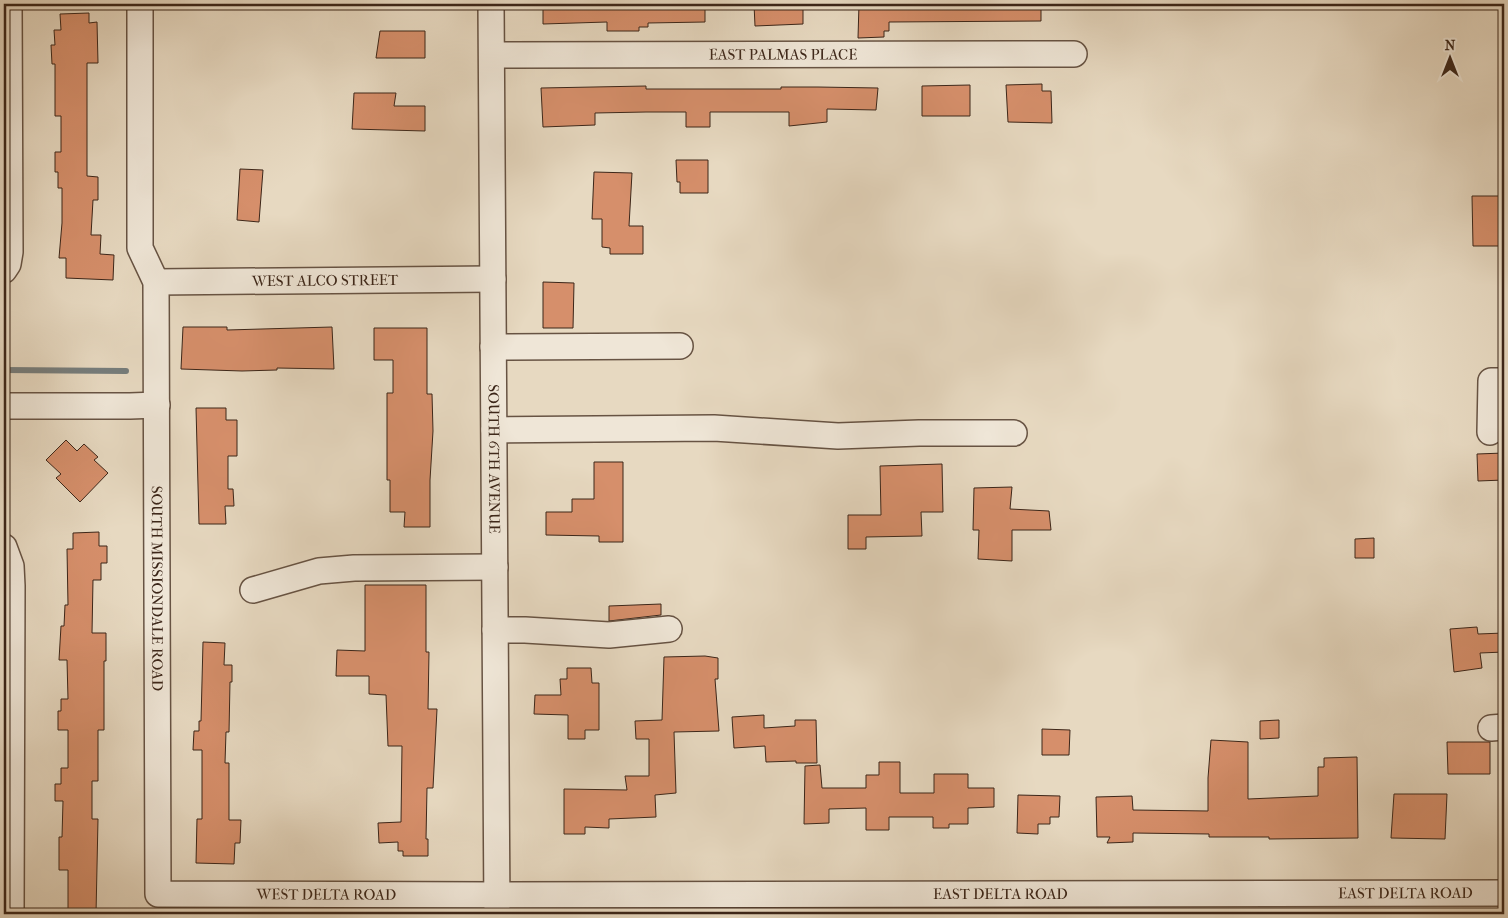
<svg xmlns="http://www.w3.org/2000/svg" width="1508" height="918" font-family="'IM FELL French Canon',serif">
<rect width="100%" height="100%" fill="#e7d9c1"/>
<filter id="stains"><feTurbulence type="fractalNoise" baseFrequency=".004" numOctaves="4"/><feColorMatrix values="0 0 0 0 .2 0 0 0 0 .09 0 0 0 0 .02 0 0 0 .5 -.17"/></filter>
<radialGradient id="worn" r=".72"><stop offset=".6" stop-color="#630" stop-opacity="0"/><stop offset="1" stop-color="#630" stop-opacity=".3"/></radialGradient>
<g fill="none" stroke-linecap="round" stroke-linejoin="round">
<polyline stroke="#767d7c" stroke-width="6" points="4,370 126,371"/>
</g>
<g fill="#d68f6b" stroke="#3c2619">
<polygon points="543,4 705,4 705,22 648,23 648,27 639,27 639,31 607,31 607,22 543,24"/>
<polygon points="754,4 803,4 803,24 755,26"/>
<polygon points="859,4 1041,4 1041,21 889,22 889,31 884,31 884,37 858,38"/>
<polygon points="89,13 89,23 97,22 98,63 87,63 87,176 98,177 98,200 93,200 91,235 101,235 100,254 114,255 113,280 66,278 66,258 59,258 62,223 62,188 58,188 58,172 55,172 55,152 61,152 61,116 55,116 55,64 52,64 51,45 55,45 54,30 61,30 60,14"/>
<polygon points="380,31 425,31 425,58 376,58"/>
<polygon points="1042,84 1042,91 1051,91 1052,123 1008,122 1006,85"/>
<polygon points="970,85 970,116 922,116 922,86"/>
<polygon points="646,86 646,89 781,89 781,87 818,87 878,88 876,110 827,109 827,122 789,126 789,112 710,112 710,127 686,127 686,112 646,112 595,113 595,125 543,127 541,88"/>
<polygon points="354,93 396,93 394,106 425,106 425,131 352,129"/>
<polygon points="676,160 708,160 708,193 680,193 680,182 677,182"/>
<polygon points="240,169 263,170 259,222 237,220"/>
<polygon points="594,172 632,173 629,226 643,226 643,254 610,254 610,248 602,247 602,219 592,219"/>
<polygon points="1472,196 1504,196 1504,246 1473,246"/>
<polygon points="543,282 574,283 573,328 543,328"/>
<polygon points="183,327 227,327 227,330 332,327 334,369 277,368 277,370 242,371 181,369"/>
<polygon points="374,328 427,328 427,394 432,394 433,431 430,480 430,527 404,527 405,512 390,512 390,480 387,480 387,393 393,393 393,360 374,360"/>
<polygon points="196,408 226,408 226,420 237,420 237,456 228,456 228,489 233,489 234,506 225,506 226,524 199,524"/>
<polygon points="66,440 77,451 84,444 98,457 94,460 108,473 80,502 56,478 61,474 46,460"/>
<polygon points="1504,453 1504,480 1478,481 1477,454"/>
<polygon points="594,462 623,462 623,542 599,542 599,536 546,535 546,512 572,512 572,499 594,499"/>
<polygon points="942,464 943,512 921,512 922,536 866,537 866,549 848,549 848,515 881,515 880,466"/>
<polygon points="1012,487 1010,509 1049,511 1051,530 1012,530 1012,561 978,559 979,530 973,530 974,488"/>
<polygon points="99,532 99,546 107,546 107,563 101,563 101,580 93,580 92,633 106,633 106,661 104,661 104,730 98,730 98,781 92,781 92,819 98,819 96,914 68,914 68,870 59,870 59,837 62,837 63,801 55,801 55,784 61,784 61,768 68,768 68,730 58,730 58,711 61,711 61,699 68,699 67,660 59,660 61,626 64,626 65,605 68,605 67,549 73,549 73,533"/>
<polygon points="1374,538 1374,558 1355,558 1355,539"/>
<polygon points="365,585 426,585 426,652 429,652 428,709 437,709 433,788 427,788 426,839 428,839 428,856 403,856 403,851 398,851 398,842 379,843 378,823 401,822 402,746 388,746 386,695 369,694 369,676 336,676 337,650 365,651"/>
<polygon points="661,604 661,615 609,621 609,606"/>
<polygon points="1477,627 1478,634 1504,633 1504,652 1480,653 1482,668 1454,672 1450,629"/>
<polygon points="203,642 225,643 224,665 232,665 232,682 230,682 229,732 226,732 225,763 229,763 229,820 241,820 240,843 235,843 234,864 196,863 197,819 202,819 202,750 193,750 194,731 199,731 199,721 201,721"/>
<polygon points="705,656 718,658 718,679 715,679 719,731 674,732 676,793 655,795 656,817 609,819 609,828 585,827 585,834 564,834 564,789 627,790 625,776 649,776 649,739 636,739 635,721 662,720 664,657"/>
<polygon points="567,668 591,668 592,683 599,683 599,730 585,730 585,739 568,739 568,715 534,714 535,695 561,695 560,679 567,679"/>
<polygon points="764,715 764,728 795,726 795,720 816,720 817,763 796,763 796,761 766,762 765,746 734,748 732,717"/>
<polygon points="1279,720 1279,738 1260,739 1260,721"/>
<polygon points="1042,729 1070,730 1069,755 1042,755"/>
<polygon points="1211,740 1248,742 1248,799 1318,796 1318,767 1324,767 1324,758 1357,757 1358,838 1269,839 1269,837 1209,837 1209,834 1133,833 1133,842 1107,843 1110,837 1097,837 1096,797 1132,796 1133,810 1208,811 1208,778"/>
<polygon points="1447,742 1490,742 1490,774 1448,774"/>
<polygon points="879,762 900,762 900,793 934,793 934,774 968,774 968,788 994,788 994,807 968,808 968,824 949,824 949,828 933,828 933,817 889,817 889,830 866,830 866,808 829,809 829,823 804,824 805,766 820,765 822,788 866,788 866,775 879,775"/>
<polygon points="1394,794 1447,794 1445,839 1391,838"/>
<polygon points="1018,795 1060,796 1059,817 1050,817 1050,824 1038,824 1038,834 1017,833"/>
</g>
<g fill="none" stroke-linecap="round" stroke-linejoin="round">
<g stroke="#675343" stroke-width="28">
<g id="minor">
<path id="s1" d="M140,4V248L156,282L158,894L497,895L1504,893"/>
<path id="s2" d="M491,4L497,914"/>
<path id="s3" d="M493,55L1074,54"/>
<polyline points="4,270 8,264 10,252 9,4"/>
<path id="s4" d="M156,282L493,279"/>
<polyline points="493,347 680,346"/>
<polyline points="4,406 130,406 157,405"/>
<polyline points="494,430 714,428 838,436 919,433 1014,433"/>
<polyline points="1490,432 1491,381 1504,381"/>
<polyline points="4,547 11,566 12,586 11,914"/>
<polyline points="253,590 319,571 354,568 495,567"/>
<polyline points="495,630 525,630 609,635 669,629"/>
<polyline points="1491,728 1504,727"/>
</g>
</g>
<use href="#minor" stroke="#efe6d7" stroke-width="25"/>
</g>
<g text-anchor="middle" stroke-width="5" stroke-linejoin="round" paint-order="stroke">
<g font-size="15" fill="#3c2619" stroke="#efe6d7">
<text dy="5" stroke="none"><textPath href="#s3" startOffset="290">EAST PALMAS PLACE</textPath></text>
<text dy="5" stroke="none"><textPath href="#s4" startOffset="169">WEST ALCO STREET</textPath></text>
<text dy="5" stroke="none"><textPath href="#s2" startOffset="455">SOUTH 6TH AVENUE</textPath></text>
<text dy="5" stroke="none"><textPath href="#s1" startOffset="588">SOUTH MISSIONDALE ROAD</textPath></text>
<text dy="5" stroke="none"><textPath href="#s1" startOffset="2141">EAST DELTA ROAD</textPath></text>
<text dy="5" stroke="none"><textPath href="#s1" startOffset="1736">EAST DELTA ROAD</textPath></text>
<text dy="5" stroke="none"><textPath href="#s1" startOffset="1062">WEST DELTA ROAD</textPath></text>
</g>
</g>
<rect width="1508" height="918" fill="none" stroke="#e7d9c1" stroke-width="20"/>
<rect x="5" y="5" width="1498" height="908" fill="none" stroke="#3c2619" stroke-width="2.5"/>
<rect x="10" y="10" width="1488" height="898" fill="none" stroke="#3c2619"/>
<g transform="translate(1450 58)" stroke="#efe6d7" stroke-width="4" paint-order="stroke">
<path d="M0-4L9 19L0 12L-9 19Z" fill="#3c2619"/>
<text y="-8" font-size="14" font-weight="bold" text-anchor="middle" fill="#3c2619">N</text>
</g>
<rect width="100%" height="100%" filter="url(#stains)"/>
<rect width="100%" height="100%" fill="url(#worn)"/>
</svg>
